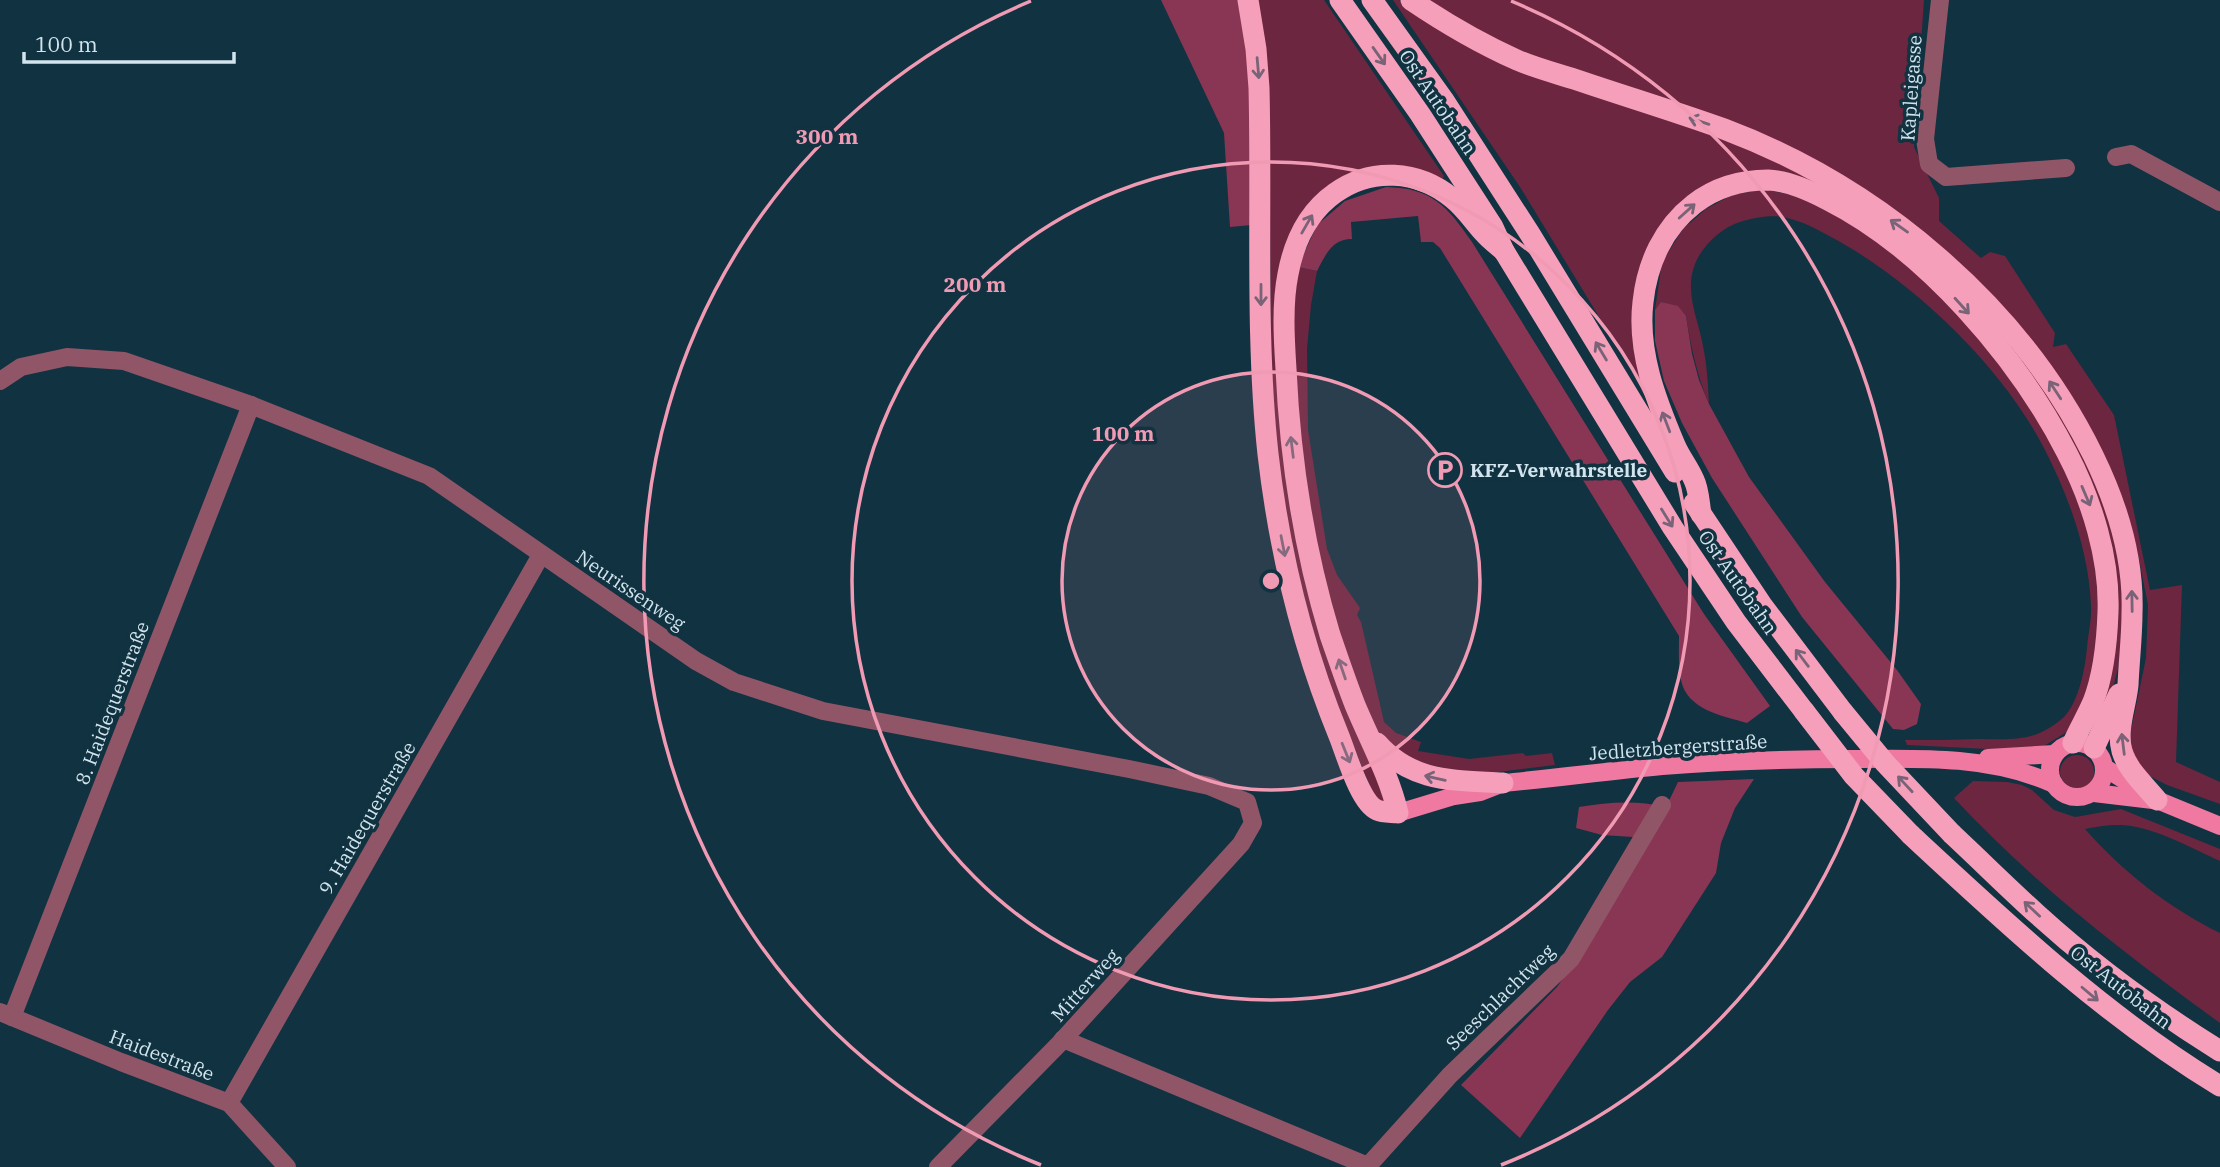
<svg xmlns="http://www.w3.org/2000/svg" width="2220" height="1167" font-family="'IBM Plex Serif',serif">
<rect width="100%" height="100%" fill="#113240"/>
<g fill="#6c2640">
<polygon points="1255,0 1324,0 1444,176 1442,180 1365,172 1289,247 1289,467 1388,800 1382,803 1376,801 1326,679 1297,576 1279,469 1274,421 1271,356 1270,230"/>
<path d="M1393,0H1399C1425,18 1453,37 1482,50C1581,93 1689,116 1787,164C1977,258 2209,505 2095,732L2086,728C2096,707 2106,686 2111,664C2141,507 2024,343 1909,248C1873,218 1823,182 1776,175C1727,167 1675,200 1653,241C1640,264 1632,314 1635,340C1637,361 1646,381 1652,401L1651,402L1520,187Z"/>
<polygon points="1420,0 1924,0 1914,147 1939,198 1939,221 1981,258 1990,252 2005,256 2055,333 2053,347 2066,344 2114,415 2150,590 2182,585 2176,762 2220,782 2220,804 2167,785 2142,772 2132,756 2130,735 2146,658 2148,605 2137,549 2124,505 2077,407 1866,194 1528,58"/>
<path d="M1764,189L1806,198L1857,226L1919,275L1971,324L2050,435L2080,499L2097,556L2103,614L2096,678L2070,730L2044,746L2028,751L1907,745L1905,740C1930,740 1955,740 1979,739C1998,739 2019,741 2037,734C2045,731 2058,723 2064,717C2079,701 2085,669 2087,648C2088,634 2092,619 2091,606C2089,552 2069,497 2045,450C2003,367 1912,280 1831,237C1815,228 1800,220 1782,217C1768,215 1753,218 1740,222C1721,228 1702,246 1695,264C1684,292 1698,318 1703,346C1707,365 1708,384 1709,404C1697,375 1691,347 1686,316L1662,302L1655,310L1662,262L1683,229L1706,209L1732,195Z"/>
<polygon points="1298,267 1317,271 1311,305 1307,349 1308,430 1327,549 1337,575 1360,608 1357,615 1361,622 1384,722 1396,733 1421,742 1418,751 1469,759 1523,753 1526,756 1552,753 1555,765 1474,775 1409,761 1376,732 1362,703 1322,581 1297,419 1292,329"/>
<circle cx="2077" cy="772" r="17"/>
<path d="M1973,781L2007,782L2022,785L2032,790L2054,810L2075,817L2121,809L2220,849V861C2191,848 2149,824 2117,825C2107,825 2095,827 2085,829C2122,871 2169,908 2220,933V1023C2124,953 2035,885 1954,798Z"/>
</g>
<g fill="#893554">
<polygon points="1161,0 1239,0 1251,74 1252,225 1230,227 1224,133"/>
<path d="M1386,187C1432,188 1447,206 1472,242L1704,614L1770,706L1747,723C1723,716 1687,710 1681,680C1678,667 1679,650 1679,636L1440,248L1433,242H1421L1418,216L1351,222L1352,239C1332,239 1326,254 1317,271L1298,267L1317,225L1345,201Z"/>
<polygon points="1661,302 1678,306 1686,316 1692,354 1699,380 1709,404 1749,477 1825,582 1897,670 1921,704 1917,724 1904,730 1893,729 1802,617 1712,478 1682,423 1664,381 1655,341 1655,310"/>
<path d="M1754,779L1735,808L1721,843L1716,873L1662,957L1630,982L1608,1010L1520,1138L1461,1085L1557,987L1587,945L1643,846L1633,837L1602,835L1576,828L1579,807C1609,802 1636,800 1666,807L1678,782Z"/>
</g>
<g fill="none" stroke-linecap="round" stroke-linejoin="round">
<g stroke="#905668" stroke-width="18">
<polyline points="1940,0 1925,139 1929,164 1946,177 2066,168"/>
<polyline points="2116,157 2131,154 2220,202"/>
<polyline points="0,381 21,367 67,357 124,361 251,405 429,476 696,661 734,682 823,711 1129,769 1209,786 1247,802 1253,823 1241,844 1059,1044 938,1167"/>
<polyline points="0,1012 121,1062 229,1103 287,1167"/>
<polyline points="12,1017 251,405"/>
<polyline points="1063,1039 1368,1166"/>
<polyline points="229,1103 541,555"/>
<polyline points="1367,1167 1450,1075 1571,959 1662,805"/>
</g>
<g stroke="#f079a1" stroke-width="18">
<circle cx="2077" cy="770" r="27"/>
<polyline points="1988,758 2055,754"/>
<polyline points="2105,768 2157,800 2220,826"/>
<polyline points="2094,793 2153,800"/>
<path d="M1398,813L1454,796L1480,792L1503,783C1556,778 1609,771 1662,766C1726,761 1791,759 1854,759C1922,758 1991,756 2054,784"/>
</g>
<g stroke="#f69fba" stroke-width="21">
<path d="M1248,0L1256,49L1259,88C1262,208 1255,334 1268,454C1279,550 1302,646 1339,736C1346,753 1360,803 1377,810C1384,813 1392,812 1398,813C1389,775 1370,741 1355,705C1346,682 1338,658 1330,635C1304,549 1290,458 1286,369C1284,338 1282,304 1288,274C1294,242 1308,212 1335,193C1371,167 1418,170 1452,198C1465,208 1473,221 1484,233C1490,240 1497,245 1504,251"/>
<polyline points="1340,0 1420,114 1493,227 1504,251 1673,528 1736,622 1804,711"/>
<polyline points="1372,0 1443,99 1530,234 1675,472"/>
<path d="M1411,0C1445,23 1479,43 1517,60C1535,68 1555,73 1574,79C1624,96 1674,111 1724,129C1878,187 2020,306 2093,455C2117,504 2134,558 2132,613C2132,637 2129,661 2128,685C2126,706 2116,730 2122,751C2128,771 2145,785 2157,800"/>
<polyline points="1694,503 1762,605 1843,712"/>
<path d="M1701,514C1699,503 1699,490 1694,480C1689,468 1680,457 1675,445C1656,400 1637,352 1643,302C1647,264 1663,228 1694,204C1716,187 1741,180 1768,180C1789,181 1810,191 1828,200C1925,249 2018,357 2067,453C2092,501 2110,559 2108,612C2107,642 2104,674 2093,702C2087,716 2079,729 2073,743"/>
<path d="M1377,743C1412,783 1454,780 1503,783"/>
<polyline points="2094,748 2119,694"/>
<path d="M1952,834C1981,861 2009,889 2038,915C2092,964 2159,1013 2220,1051"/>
<path d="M1911,835C2008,925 2106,1017 2220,1086"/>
</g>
<g stroke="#f69fba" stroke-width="21">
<polyline points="1804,711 1854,776 1911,835"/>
<polyline points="1843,712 1885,763 1952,834"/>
</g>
</g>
<defs><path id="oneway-shaft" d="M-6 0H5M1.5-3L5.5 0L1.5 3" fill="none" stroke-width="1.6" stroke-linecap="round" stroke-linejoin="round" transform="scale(1.75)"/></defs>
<g stroke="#786377">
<use href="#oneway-shaft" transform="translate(1379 56) rotate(55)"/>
<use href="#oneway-shaft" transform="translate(1258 68) rotate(85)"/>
<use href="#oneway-shaft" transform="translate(1699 121) rotate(-161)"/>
<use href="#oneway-shaft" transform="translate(1687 211) rotate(-42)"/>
<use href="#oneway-shaft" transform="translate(1307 224) rotate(-60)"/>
<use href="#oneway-shaft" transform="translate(1899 226) rotate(-145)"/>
<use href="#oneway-shaft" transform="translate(1261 295) rotate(90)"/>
<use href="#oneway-shaft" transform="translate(1962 306) rotate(48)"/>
<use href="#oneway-shaft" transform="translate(1601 351) rotate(-121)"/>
<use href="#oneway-shaft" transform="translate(2055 390) rotate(-123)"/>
<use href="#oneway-shaft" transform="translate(1666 422) rotate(-111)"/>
<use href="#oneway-shaft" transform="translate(1292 447) rotate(-97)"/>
<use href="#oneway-shaft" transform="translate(2086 496) rotate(67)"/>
<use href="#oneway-shaft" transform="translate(1667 518) rotate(58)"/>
<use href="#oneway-shaft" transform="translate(1283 546) rotate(79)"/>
<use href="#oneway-shaft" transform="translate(2132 601) rotate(-91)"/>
<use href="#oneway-shaft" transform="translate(1802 658) rotate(-127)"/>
<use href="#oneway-shaft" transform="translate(1342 669) rotate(-109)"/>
<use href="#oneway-shaft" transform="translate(2123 744) rotate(-97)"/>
<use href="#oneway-shaft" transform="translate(1346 753) rotate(68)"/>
<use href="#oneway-shaft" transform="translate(1435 778) rotate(-167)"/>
<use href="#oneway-shaft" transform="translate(1905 784) rotate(-133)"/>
<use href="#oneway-shaft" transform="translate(2032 909) rotate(-137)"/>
<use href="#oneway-shaft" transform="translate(2090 994) rotate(40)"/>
</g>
<circle cx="1271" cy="581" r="209" fill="#f09ab4" fill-opacity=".12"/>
<g fill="none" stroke="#f09ab4" stroke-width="3.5">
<circle cx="1271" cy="581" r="209"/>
<circle cx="1271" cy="581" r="419"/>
<path d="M1041 1165A628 628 0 0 1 1031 1M1511 1A628 628 0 0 1 1501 1165"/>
</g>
<defs>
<g id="parking-ring" transform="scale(1.75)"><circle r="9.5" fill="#113240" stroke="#f09ab4" stroke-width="1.5"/><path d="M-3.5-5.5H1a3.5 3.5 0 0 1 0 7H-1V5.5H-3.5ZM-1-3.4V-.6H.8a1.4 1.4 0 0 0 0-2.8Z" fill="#f09ab4"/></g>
</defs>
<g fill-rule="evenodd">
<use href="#parking-ring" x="1445" y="470"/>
</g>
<g text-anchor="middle" stroke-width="7" stroke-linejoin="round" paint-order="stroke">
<g font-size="19" fill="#d2e5ee" stroke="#113240">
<text transform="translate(1911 88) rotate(-86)" y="7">Kapleigasse</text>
<text transform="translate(1438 102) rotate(56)" y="7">Ost Autobahn</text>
<text transform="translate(1738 582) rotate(55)" y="7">Ost Autobahn</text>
<text transform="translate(631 590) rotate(34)" y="7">Neurissenweg</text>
<text transform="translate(112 703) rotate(-69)" y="7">8. Haidequerstraße</text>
<text transform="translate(1678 747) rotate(-4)" y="7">Jedletzbergerstraße</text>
<text transform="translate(367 818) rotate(-60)" y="7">9. Haidequerstraße</text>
<text transform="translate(1085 985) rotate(-48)" y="7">Mitterweg</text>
<text transform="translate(2121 987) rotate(38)" y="7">Ost Autobahn</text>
<text transform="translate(1500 997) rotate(-44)" y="7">Seeschlachtweg</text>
<text transform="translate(162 1055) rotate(21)" y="7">Haidestraße</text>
</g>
<g font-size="19" font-weight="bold" fill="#d2e5ee" stroke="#113240" text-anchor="start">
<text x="1470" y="477">KFZ-Verwahrstelle</text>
</g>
</g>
<circle cx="1271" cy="581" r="10" fill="#f09ab4" stroke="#113240" stroke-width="3.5"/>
<g font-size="21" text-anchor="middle" font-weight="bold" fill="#f09ab4" stroke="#113240" stroke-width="7" stroke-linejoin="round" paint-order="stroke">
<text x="827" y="144">300 m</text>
<text x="975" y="292">200 m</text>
<text x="1123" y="441">100 m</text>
</g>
<path d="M24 52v10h210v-10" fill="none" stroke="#d2e5ee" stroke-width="3.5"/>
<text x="35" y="52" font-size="21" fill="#d2e5ee" stroke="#113240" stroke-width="5" paint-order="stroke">100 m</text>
</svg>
